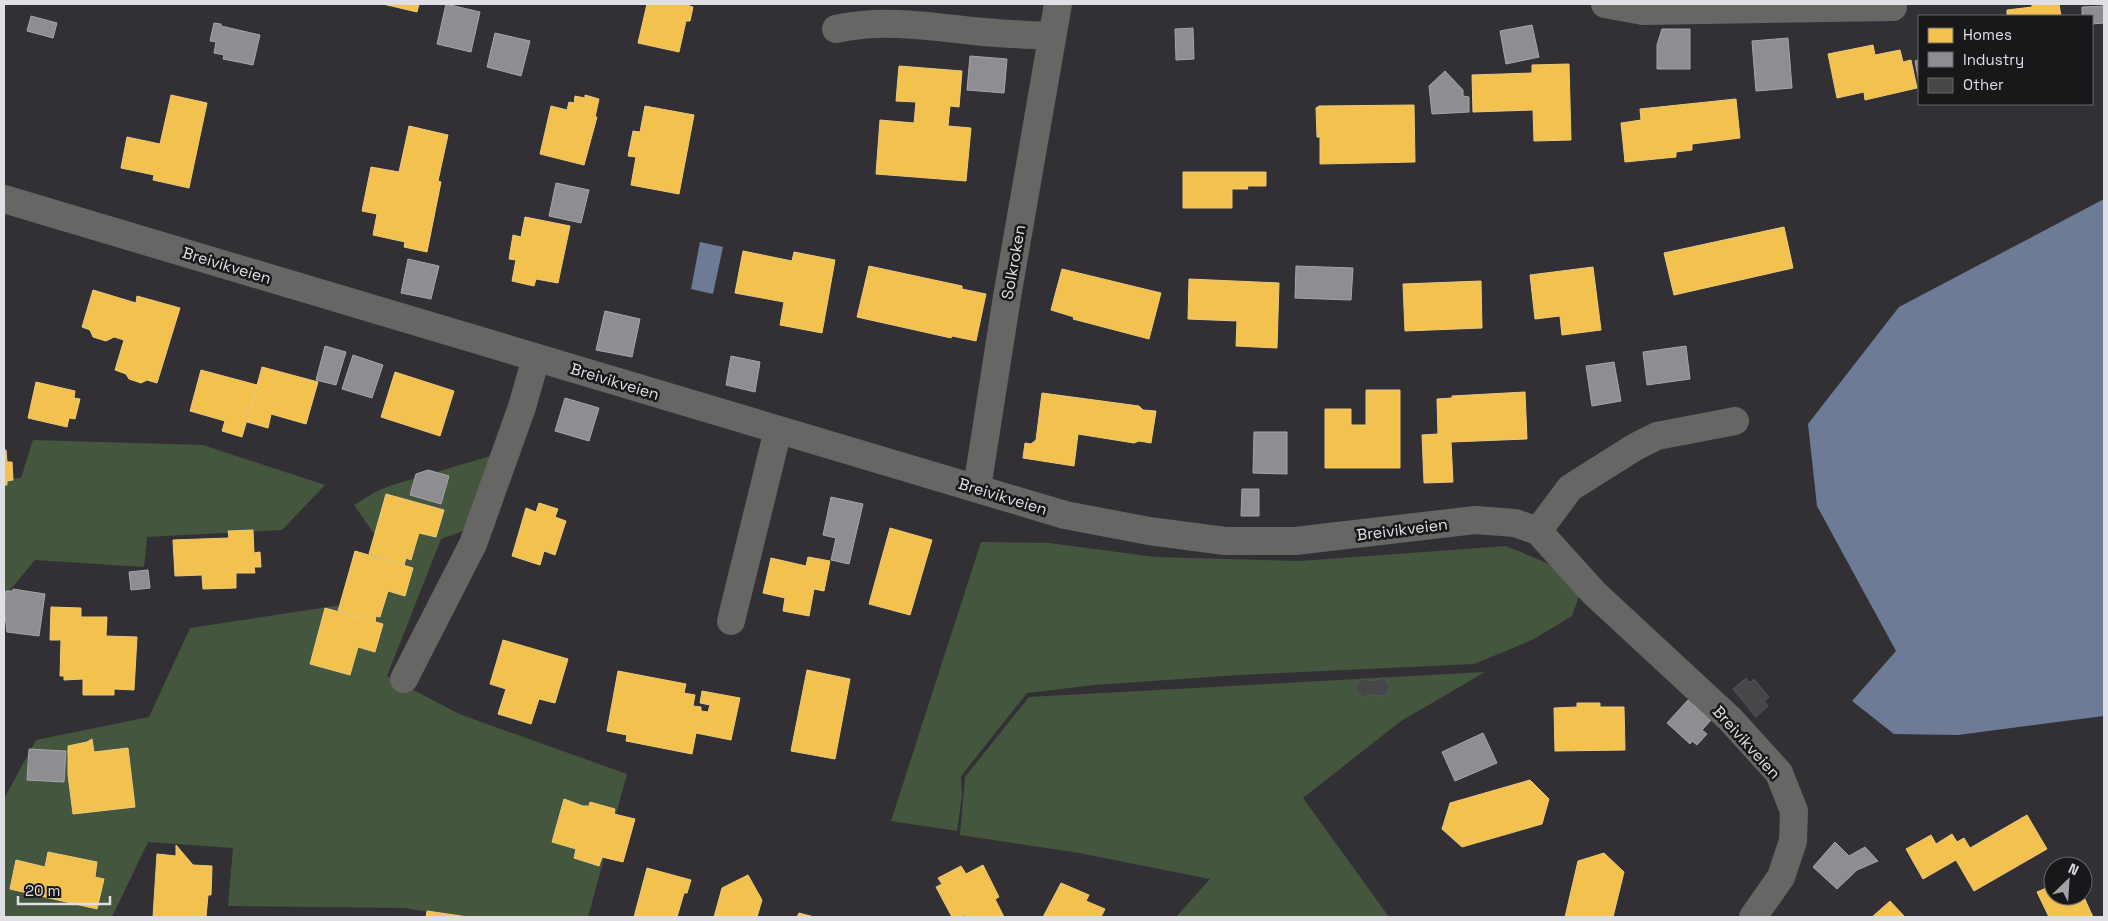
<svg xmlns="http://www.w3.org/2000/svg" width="2108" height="921" font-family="'Space Grotesk',sans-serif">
<rect width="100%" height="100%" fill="#323035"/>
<g fill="#45563f">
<polygon points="33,440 203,445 325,485 282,530 147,537 144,567 35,560 4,597 4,480 21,478"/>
<polygon points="494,455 468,529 441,539 387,676 459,714 627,774 588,917 460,917 405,908 228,906 233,848 148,842 112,917 4,917 4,799 36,740 149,717 190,628 341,605 377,538 354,505 375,492 389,486"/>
<polygon points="981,542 1049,543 1155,557 1300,561 1506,546 1561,569 1581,591 1572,616 1532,640 1474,664 1239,675 1094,685 1027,693 961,776 962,795 957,831 891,821"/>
<polygon points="1485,672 1401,721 1303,798 1389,917 1176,917 1210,879 1079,853 960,835 965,777 1029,697"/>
</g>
<g fill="#6d7b97">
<polygon points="2104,199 2104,716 1958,735 1894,734 1852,701 1896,651 1817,506 1808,424 1899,307"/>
<polygon points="700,242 723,247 713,294 691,289"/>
</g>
<g fill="#f2c14e" stroke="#edca7b">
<polygon points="383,4 419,4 417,12"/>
<polygon points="647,4 690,4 689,6 693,7 690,21 686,21 679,52 638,43"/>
<polygon points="2032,4 2059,4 2061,16 2007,16 2007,10 2032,7"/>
<polygon points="1873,45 1875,55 1900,50 1903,62 1911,60 1917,88 1865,100 1864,92 1837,98 1828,54"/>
<polygon points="1569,64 1571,140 1534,141 1533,110 1473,112 1472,75 1532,73 1532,65"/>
<polygon points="899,66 962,71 959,107 950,106 948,126 971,128 966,181 876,174 880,120 914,123 916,102 896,101"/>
<polygon points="171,95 207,103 189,188 153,180 154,175 121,168 127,137 160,144"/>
<polygon points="585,95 599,99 595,117 597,117 584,165 540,154 551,106 567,110 569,102 574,103 575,96 585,98"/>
<polygon points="1736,99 1740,138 1692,144 1692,150 1676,152 1676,157 1625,162 1621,123 1641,120 1640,109"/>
<polygon points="1414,105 1415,162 1320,164 1320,137 1317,137 1316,108 1319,106"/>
<polygon points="645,106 694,115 679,194 631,185 636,157 628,156 633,131 640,132"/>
<polygon points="409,126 448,135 438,181 441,182 427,252 404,247 405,242 373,235 377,214 362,211 371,167 399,172"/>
<polygon points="1183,172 1266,172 1266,186 1247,186 1248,189 1232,189 1232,208 1183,208"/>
<polygon points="525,217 570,226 558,283 536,279 534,286 512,281 516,260 509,259 513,235 521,237"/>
<polygon points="1784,227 1793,268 1674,295 1664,253"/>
<polygon points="743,251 792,261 794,252 835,260 822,333 780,325 784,302 735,293"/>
<polygon points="869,266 962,286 962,289 986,294 976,341 952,336 951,338 857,317"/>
<polygon points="1593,267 1601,330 1562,335 1560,316 1535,319 1530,275"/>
<polygon points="1062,269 1161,293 1149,339 1073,319 1074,317 1051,310"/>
<polygon points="1189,279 1279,283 1277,348 1236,346 1237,321 1188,319"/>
<polygon points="1481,281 1482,328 1405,331 1403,284"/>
<polygon points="93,290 136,303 137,296 180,308 157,383 147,380 141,383 129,379 126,374 115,370 124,340 114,337 106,341 93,337 90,330 82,327"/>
<polygon points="262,367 318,382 306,424 271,414 268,428 247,422"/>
<polygon points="201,370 257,385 242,437 222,431 225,421 190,411"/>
<polygon points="395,372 454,391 440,436 381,417"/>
<polygon points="36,382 75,391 74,398 80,399 75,419 69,418 67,427 28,418"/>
<polygon points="1366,390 1400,390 1400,468 1325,468 1325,409 1351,409 1351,425 1366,425"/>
<polygon points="1525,392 1527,439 1451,442 1453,482 1424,483 1422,435 1438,434 1437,399 1452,398 1452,396"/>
<polygon points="1042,393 1139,406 1143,410 1156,411 1151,443 1139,441 1134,443 1078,434 1074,466 1023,458 1025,443 1031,444 1036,440"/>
<polygon points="4,450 6,450 7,462 12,462 13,480 7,481 7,485 4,485"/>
<polygon points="386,494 444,510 436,537 419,533 411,560 406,558 404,565 369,554"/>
<polygon points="539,503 558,509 555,517 566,521 555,555 544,551 540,565 512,556 526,508 536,512"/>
<polygon points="890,528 932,540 910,615 869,604"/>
<polygon points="253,530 254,553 260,552 261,567 254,567 255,573 236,573 236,588 203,589 202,575 175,576 173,540 229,538 228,531"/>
<polygon points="355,551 413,568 405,596 388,591 380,617 376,616 375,622 338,611"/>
<polygon points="808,557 830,561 824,591 814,589 809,616 783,611 785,598 763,593 771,558 806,566"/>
<polygon points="51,607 81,608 81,617 107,617 106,636 137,637 134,690 114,689 114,695 83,695 83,679 64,680 64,676 60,676 61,640 50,640"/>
<polygon points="325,608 383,624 375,652 358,647 350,675 310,664"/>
<polygon points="503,640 568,659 555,703 539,699 531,724 498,714 506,689 490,684"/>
<polygon points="807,670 850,679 835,759 791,751"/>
<polygon points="618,671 686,684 684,693 695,695 693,706 701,707 701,711 708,712 710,705 700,703 702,691 740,698 731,740 696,733 692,754 626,741 627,735 607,731"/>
<polygon points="1577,703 1600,703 1600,707 1624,707 1625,750 1555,751 1554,708 1577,707"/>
<polygon points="92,739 94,752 128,748 135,807 73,814 68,775 68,746 87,742"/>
<polygon points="1530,780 1549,799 1542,824 1462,847 1442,829 1450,803"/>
<polygon points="564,799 583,806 589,806 590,802 615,809 614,814 635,819 623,862 602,857 599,866 574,858 576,849 552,842"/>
<polygon points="2027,815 2047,849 1974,891 1956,860 1923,879 1906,849 1931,835 1936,844 1952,834 1957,842 1964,838 1970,848"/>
<polygon points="176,845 193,865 212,866 211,895 208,895 206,917 153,917 157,854 176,856"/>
<polygon points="48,852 97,862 95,877 104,879 97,909 10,889 16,860 45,867"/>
<polygon points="1604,853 1624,872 1613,917 1565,917 1578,861"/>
<polygon points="983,865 999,897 995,899 1004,917 965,917 964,915 952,917 936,887 942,884 938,878 961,866 966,874"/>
<polygon points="647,868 691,880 687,893 684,893 677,917 634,917"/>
<polygon points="748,875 762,900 757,917 714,917 722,888"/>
<polygon points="1061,883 1089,895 1086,901 1105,909 1101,917 1043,917"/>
<polygon points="2053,885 2053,896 2083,895 2093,917 2049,917 2037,892"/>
<polygon points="1890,901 1905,917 1872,917"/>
<polygon points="427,911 468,917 426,917"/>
<polygon points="799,913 814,917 797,917"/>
</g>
<g fill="#8d8d92" stroke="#a6a6aa">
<polygon points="446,4 480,12 471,52 437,44"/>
<polygon points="2104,6 2104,23 2092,24 2092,16 2082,16 2082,7"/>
<polygon points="31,16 57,23 53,38 27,31"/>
<polygon points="214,23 221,24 221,26 260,35 253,65 223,59 224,55 214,53 216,42 210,41"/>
<polygon points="1532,25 1539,57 1506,64 1500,31"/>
<polygon points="1193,28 1194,59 1176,60 1175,29"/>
<polygon points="1662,29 1690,29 1690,69 1657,69 1657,45"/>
<polygon points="495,33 530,41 521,76 487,67"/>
<polygon points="1788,38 1792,88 1756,91 1752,41"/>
<polygon points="970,56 1007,59 1004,93 967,90"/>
<polygon points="1919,60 1919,83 1915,61"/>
<polygon points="1445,71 1463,90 1463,96 1469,97 1469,112 1432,114 1429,86"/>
<polygon points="556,183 589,190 581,223 549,216"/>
<polygon points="408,259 439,266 431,299 401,293"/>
<polygon points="1296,266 1353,268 1351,300 1295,298"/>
<polygon points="605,311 640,319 632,357 596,350"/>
<polygon points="325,346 346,352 336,385 316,380"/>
<polygon points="1686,346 1690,379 1647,385 1643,352"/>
<polygon points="353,355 383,365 372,398 342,389"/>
<polygon points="731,356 760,362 755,392 726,385"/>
<polygon points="1614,362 1621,401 1592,406 1586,366"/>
<polygon points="565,398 599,408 589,441 555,431"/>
<polygon points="1254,432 1287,432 1287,474 1253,473"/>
<polygon points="428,470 449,476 441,504 410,495 416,474"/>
<polygon points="1242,489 1259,489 1259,516 1241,516"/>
<polygon points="831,497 863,504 849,564 831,560 836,538 823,535"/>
<polygon points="148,570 150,588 131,590 129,572"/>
<polygon points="13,589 45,594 39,636 7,632 4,607 6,591 13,591"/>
<polygon points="1688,700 1711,720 1702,730 1707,734 1697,745 1692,741 1690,744 1667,723"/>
<polygon points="1483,733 1497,763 1455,781 1442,752"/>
<polygon points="29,749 66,751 64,782 27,780"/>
<polygon points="1835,842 1849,856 1865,847 1878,861 1857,870 1837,889 1813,867"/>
</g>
<g fill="#474649" stroke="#565559">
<polygon points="1381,678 1385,679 1390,686 1388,693 1383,696 1372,695 1363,697 1356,691 1356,686 1362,679 1373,681"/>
<polygon points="1746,678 1750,683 1754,679 1769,697 1764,701 1768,706 1756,717 1733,689"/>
</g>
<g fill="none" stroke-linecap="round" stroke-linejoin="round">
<g stroke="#676664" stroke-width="28">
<polyline points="1605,4 1643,11 1893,7"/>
<path d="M836,29C886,18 933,27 983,32C1006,34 1029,35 1052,36"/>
<polyline points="4,199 1065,515 1149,531 1225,541 1295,541 1475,520 1515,523 1538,531 1594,593 1730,719 1779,773 1794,811 1793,841 1781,877 1753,917"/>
<polyline points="977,488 1007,297 1058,4"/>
<polyline points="1538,531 1570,488 1635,447 1657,436 1735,421"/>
<polyline points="731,621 778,430"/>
<polyline points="404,679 473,544 522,407 536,358"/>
</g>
</g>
<g text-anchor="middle" stroke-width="5" stroke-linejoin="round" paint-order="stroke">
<g font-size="16" fill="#e0dfe3" stroke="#18181b">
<text transform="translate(1013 262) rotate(-80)" y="6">Solkroken</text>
<text transform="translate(227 265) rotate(17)" y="6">Breivikveien</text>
<text transform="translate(615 381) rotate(17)" y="6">Breivikveien</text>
<text transform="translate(1003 496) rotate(17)" y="6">Breivikveien</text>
<text transform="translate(1402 529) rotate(-7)" y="6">Breivikveien</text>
<text transform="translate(1747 742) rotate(48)" y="6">Breivikveien</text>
</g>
</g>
<rect width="2108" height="921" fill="none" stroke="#e0dfe3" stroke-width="10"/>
<rect x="1918" y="15" width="175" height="90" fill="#18181b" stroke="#68686b"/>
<rect x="1928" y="28" width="25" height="15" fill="#f2c14e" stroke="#68686b"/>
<text x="1963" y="40" font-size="15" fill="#e0dfe3">Homes</text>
<rect x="1928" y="52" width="25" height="15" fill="#8d8d92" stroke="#68686b"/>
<text x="1963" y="65" font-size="15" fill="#e0dfe3">Industry</text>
<rect x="1928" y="78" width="25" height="15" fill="#474649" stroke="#68686b"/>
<text x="1963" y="90" font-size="15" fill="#e0dfe3">Other</text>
<g transform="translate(2068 881) rotate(25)"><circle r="24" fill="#18181b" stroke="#68686b"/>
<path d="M0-4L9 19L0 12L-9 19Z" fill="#a3a2a6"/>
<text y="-8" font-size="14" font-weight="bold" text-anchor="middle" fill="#e0dfe3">N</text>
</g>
<path d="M18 896v8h92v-8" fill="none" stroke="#e0dfe3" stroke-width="2.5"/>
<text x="25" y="896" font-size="15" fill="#e0dfe3" stroke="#18181b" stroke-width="4" paint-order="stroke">20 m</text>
</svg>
